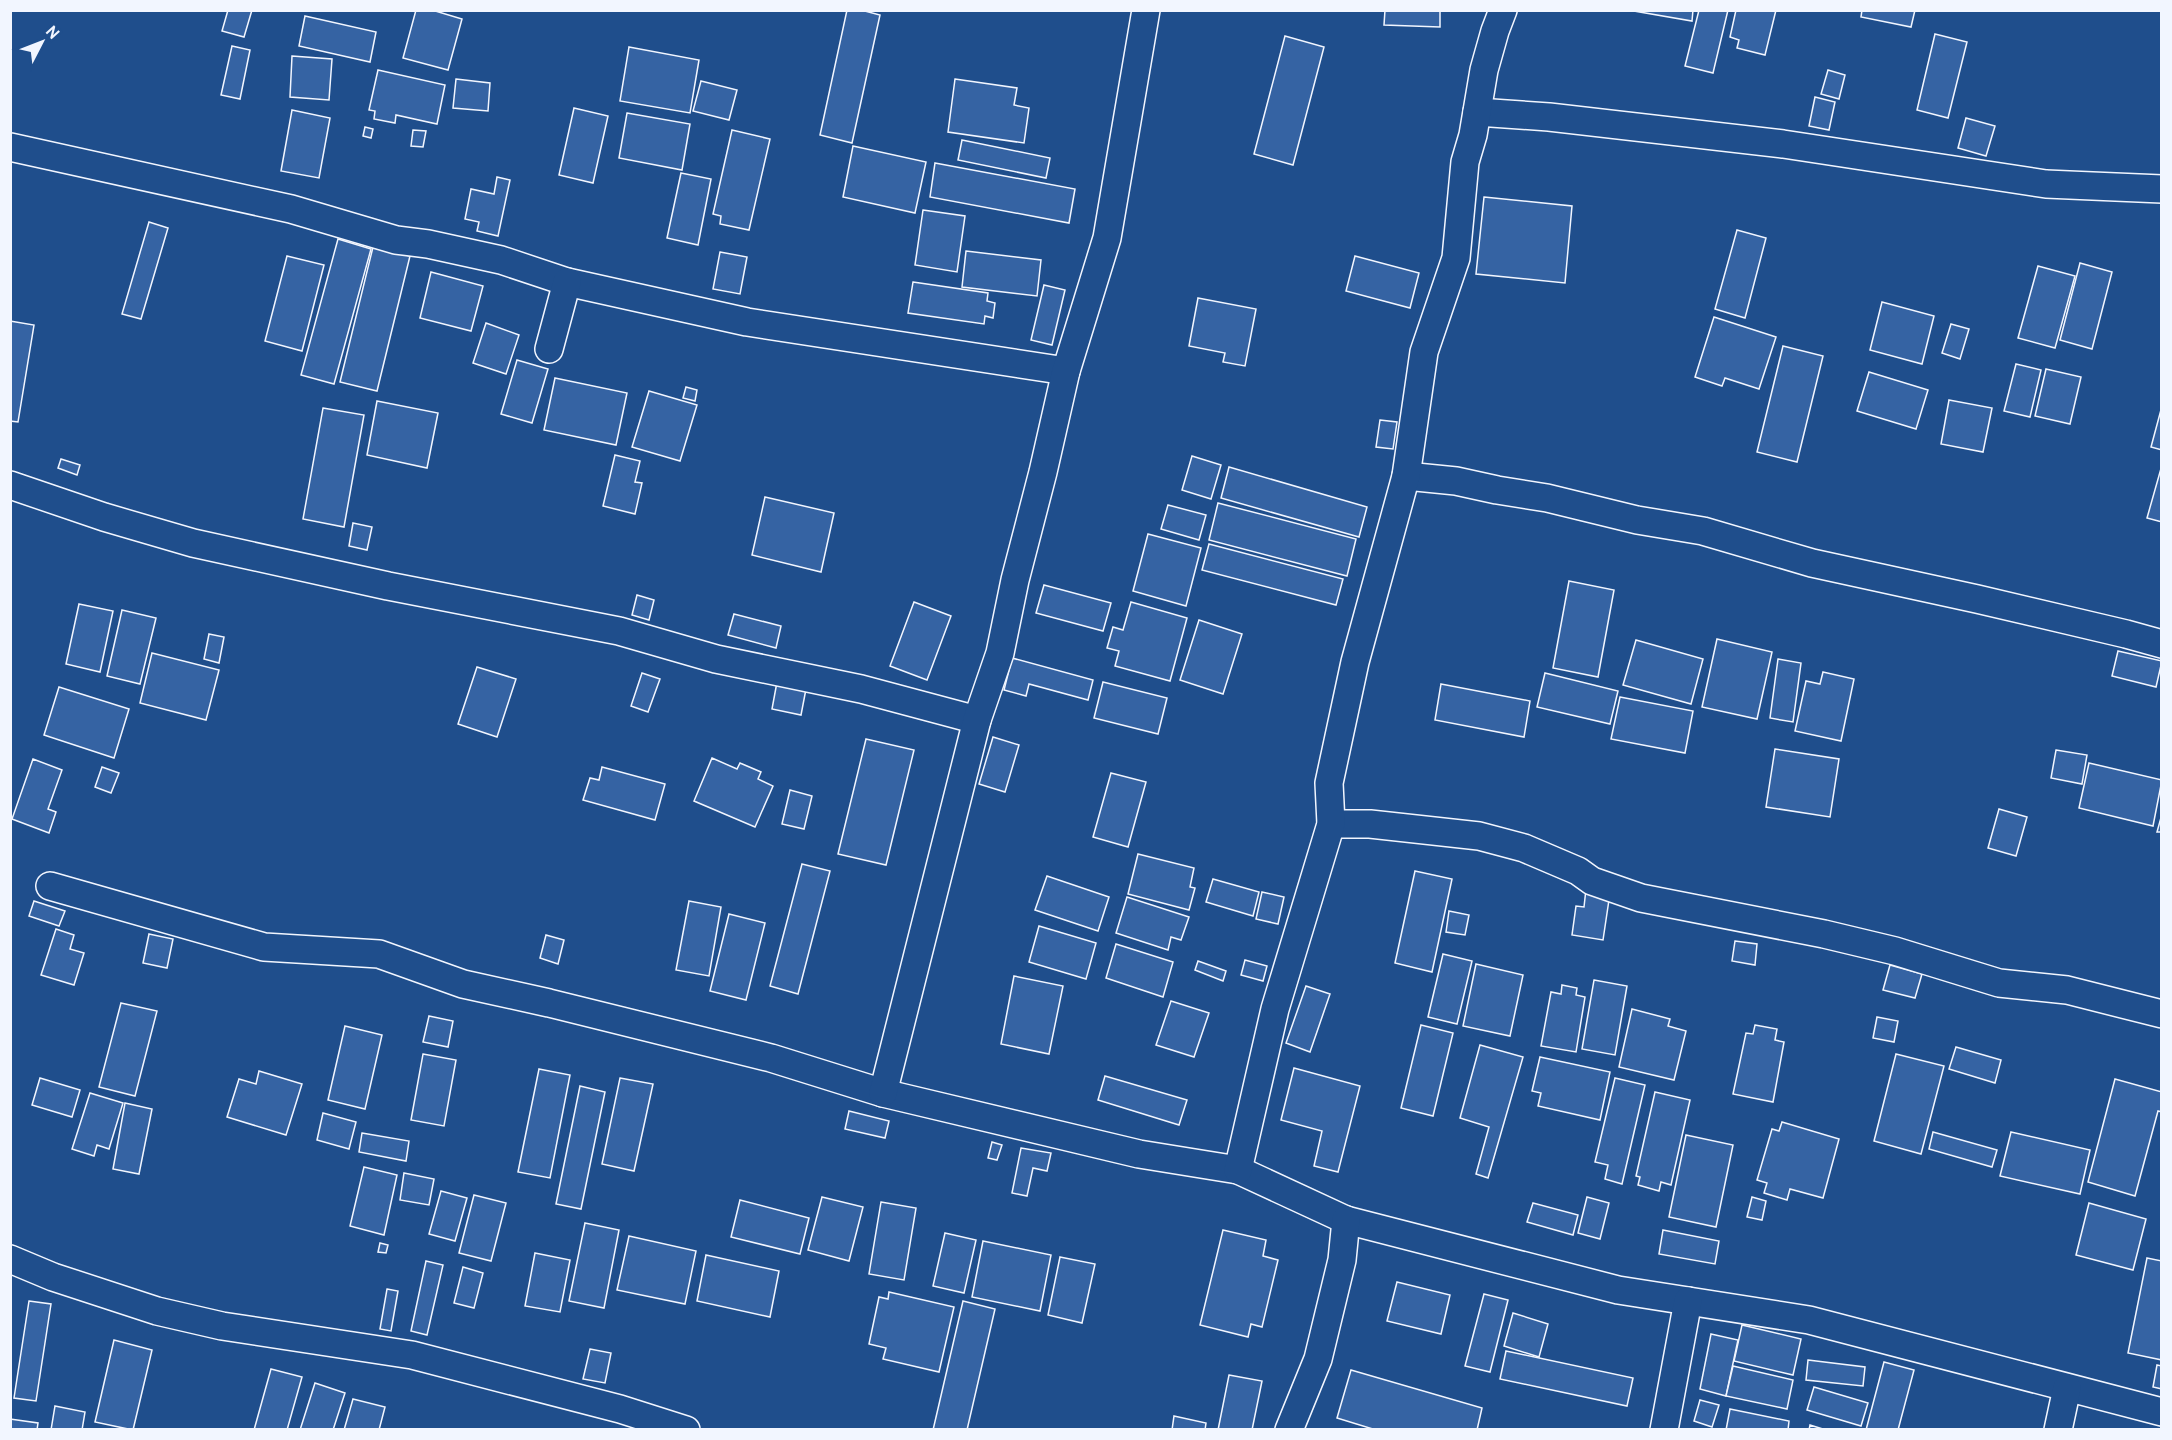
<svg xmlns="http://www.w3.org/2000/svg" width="2172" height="1440" font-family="Overpass,sans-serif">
<rect width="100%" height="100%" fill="#1f4e8c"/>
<g fill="#3563a3" stroke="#f2f6ff" stroke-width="1.5">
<polygon points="228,10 252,10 244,37 222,31"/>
<polygon points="416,10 432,10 462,19 448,70 403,58"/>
<polygon points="847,10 861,10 880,15 852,143 820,135"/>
<polygon points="1385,10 1440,10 1440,27 1384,25"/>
<polygon points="1628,10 1693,10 1692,21"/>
<polygon points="1699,10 1728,10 1713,73 1685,66"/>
<polygon points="1736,10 1776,10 1765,55 1737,48 1739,40 1730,37"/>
<polygon points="1862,10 1915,10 1911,27 1861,17"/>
<polygon points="305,16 376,32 370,62 299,46"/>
<polygon points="1935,34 1967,42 1948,118 1917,110"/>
<polygon points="1285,36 1324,47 1293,165 1254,154"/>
<polygon points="232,46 250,50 240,99 221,95"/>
<polygon points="629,47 699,60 690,113 620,101"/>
<polygon points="292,56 332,59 329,100 290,97"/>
<polygon points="378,70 445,85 437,124 396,115 395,123 374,119 375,111 369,110"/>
<polygon points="1828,70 1845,75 1839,99 1821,94"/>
<polygon points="456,79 490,83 488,111 453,108"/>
<polygon points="955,79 1017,88 1014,105 1029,108 1024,143 948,132"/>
<polygon points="701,81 737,90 729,120 693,111"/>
<polygon points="1815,97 1835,102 1829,130 1809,126"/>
<polygon points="574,108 608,116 593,183 559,175"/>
<polygon points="292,110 330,118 319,178 281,171"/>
<polygon points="627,113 690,124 682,170 619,158"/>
<polygon points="1966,118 1995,126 1986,156 1958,148"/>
<polygon points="365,127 373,129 371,138 363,136"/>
<polygon points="413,130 426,131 423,147 411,146"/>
<polygon points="732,130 770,139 749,230 720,224 721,216 713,214"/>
<polygon points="962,140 1050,158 1046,178 958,160"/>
<polygon points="853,146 926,162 915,213 843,197"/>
<polygon points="935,163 1075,189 1069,223 930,197"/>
<polygon points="681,173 711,179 698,245 667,238"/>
<polygon points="497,177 510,180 498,236 477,231 479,222 465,219 471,189 494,194"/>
<polygon points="1484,197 1572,206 1565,283 1476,274"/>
<polygon points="923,210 965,216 957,272 915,265"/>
<polygon points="149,222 168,228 141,319 122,314"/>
<polygon points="1737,230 1766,238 1745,318 1715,309"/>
<polygon points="338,239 371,249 334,384 301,375"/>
<polygon points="373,247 410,256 377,391 340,382"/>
<polygon points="966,251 1041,260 1037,296 962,287"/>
<polygon points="720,252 747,257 740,294 713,289"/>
<polygon points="287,256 324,265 302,351 265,341"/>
<polygon points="1355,256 1419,273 1410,308 1346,291"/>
<polygon points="2080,263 2112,272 2092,349 2060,340"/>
<polygon points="2038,266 2075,276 2055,348 2018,338"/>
<polygon points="431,272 483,286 471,331 420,318"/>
<polygon points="913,282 988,293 987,301 995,303 993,318 985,316 984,324 908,313"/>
<polygon points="1044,285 1065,290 1052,345 1031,340"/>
<polygon points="1198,298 1256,309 1245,366 1223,362 1225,353 1189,346"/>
<polygon points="1882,302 1934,316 1922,364 1870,350"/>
<polygon points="1714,317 1776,337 1759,389 1725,378 1722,386 1695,377"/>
<polygon points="10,321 34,325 18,422 10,421"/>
<polygon points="486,323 519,335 506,374 473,363"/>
<polygon points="1951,324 1969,329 1960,359 1942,353"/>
<polygon points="1783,346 1823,356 1797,462 1757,452"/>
<polygon points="517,360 548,369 532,423 501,414"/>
<polygon points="2016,364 2041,370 2030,417 2004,411"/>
<polygon points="2046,369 2081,377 2070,424 2035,416"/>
<polygon points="1869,372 1928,390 1916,429 1857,411"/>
<polygon points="555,378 627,393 616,445 544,430"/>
<polygon points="686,387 697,390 695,401 683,398"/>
<polygon points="649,391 697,405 680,461 632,447"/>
<polygon points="1949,400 1992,408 1983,452 1941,444"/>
<polygon points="377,401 438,413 427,468 367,455"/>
<polygon points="2162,406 2162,450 2151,447"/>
<polygon points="323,408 364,415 344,527 303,519"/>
<polygon points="1380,420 1397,422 1393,449 1376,447"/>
<polygon points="615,455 640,461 635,482 642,483 635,514 603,506"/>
<polygon points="1192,456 1221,465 1211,499 1182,490"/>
<polygon points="61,459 80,465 77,475 58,468"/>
<polygon points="2162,465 2162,522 2147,518"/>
<polygon points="1229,467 1367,507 1359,537 1221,498"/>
<polygon points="765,497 834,513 821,572 752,555"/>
<polygon points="1218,503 1356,539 1347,576 1209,540"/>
<polygon points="1168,505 1206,515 1199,540 1161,529"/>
<polygon points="353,523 372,527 367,550 349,546"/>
<polygon points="1148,534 1201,548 1186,606 1133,591"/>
<polygon points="1209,544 1343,579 1336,605 1202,570"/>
<polygon points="1569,581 1614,590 1598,677 1553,668"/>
<polygon points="1044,585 1111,603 1103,631 1036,613"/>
<polygon points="637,595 654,600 649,620 632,615"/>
<polygon points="914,602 951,616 927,680 890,666"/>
<polygon points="1131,602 1187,618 1170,681 1115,666 1119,651 1107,648 1113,627 1123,630"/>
<polygon points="79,604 113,611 100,672 66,664"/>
<polygon points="122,610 156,618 140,684 107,676"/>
<polygon points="734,614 781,626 776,648 728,635"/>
<polygon points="1199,620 1242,634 1223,694 1180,680"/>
<polygon points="209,634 224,637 219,663 204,659"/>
<polygon points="1717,639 1772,652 1757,719 1702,707"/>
<polygon points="1636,640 1703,659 1691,704 1623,685"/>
<polygon points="2118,651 2162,661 2156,687 2112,676"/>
<polygon points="152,653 219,670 206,720 140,703"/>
<polygon points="1012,658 1093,680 1088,700 1029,684 1026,696 1004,690"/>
<polygon points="1778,659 1801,663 1793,722 1770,718"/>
<polygon points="477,667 516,679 497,737 458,724"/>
<polygon points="1823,672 1854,679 1841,741 1795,731 1806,681 1820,684"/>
<polygon points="642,673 660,679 648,712 631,706"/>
<polygon points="1545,673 1618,691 1610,724 1537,707"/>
<polygon points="777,682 806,689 801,715 772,709"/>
<polygon points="1103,682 1167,698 1158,734 1094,718"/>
<polygon points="1441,684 1530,701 1524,737 1435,720"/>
<polygon points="59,687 129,709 114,758 44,735"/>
<polygon points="1620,697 1693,711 1685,753 1611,739"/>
<polygon points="993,737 1019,745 1005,792 979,784"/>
<polygon points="866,739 914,750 886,865 838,854"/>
<polygon points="1775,749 1839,759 1830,817 1766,807"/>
<polygon points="2056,750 2087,755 2082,784 2051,778"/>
<polygon points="712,758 737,769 740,763 761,772 758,779 773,786 755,827 694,801"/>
<polygon points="33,759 62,770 48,809 56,812 49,833 12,819"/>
<polygon points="2089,763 2162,780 2153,826 2079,808"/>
<polygon points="102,767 119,773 111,793 95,787"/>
<polygon points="602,767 665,784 655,820 583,800 590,778 599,780"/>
<polygon points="1111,773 1146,782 1128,847 1093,837"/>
<polygon points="790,790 812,796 804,829 782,824"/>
<polygon points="1999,809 2027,817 2016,856 1988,848"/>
<polygon points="2162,814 2162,832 2157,832"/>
<polygon points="1138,854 1194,868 1190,887 1195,888 1189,910 1128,894"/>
<polygon points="802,864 830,871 798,994 770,986"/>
<polygon points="1415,871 1452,879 1432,972 1395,963"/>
<polygon points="1047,876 1109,897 1098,931 1035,910"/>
<polygon points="1213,879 1259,892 1253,916 1206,902"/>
<polygon points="1586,889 1610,893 1603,940 1572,935 1576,906 1584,907"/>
<polygon points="1262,892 1284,897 1278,924 1256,919"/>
<polygon points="1127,897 1189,917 1181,940 1171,937 1168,950 1116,933"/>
<polygon points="34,901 65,911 59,926 29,916"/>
<polygon points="689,901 721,907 709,976 676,970"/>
<polygon points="1449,911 1469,915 1465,935 1446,932"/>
<polygon points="729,914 765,923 746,1000 710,991"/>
<polygon points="1039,926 1096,943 1086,979 1029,962"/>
<polygon points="56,929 74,935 70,949 84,953 74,985 41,975"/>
<polygon points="149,934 173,939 167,968 143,963"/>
<polygon points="546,935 564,940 558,964 540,958"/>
<polygon points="1735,941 1757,944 1755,965 1732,961"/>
<polygon points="1116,944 1173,962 1163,997 1106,978"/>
<polygon points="1443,954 1472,961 1457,1024 1428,1017"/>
<polygon points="1245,960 1267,966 1263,981 1241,975"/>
<polygon points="1198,961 1226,971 1223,981 1195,970"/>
<polygon points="1476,964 1523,975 1510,1036 1463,1026"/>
<polygon points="1890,965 1922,974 1915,998 1883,990"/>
<polygon points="1014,976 1063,986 1049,1054 1001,1044"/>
<polygon points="1594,980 1627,986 1615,1055 1582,1049"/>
<polygon points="1562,985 1577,988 1576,995 1585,997 1576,1052 1541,1046 1551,992 1561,994"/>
<polygon points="1306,986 1330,994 1310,1052 1286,1043"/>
<polygon points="1171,1001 1209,1013 1194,1057 1156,1045"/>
<polygon points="121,1003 157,1011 135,1096 99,1087"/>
<polygon points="1632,1009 1670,1019 1668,1026 1686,1031 1674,1080 1619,1067"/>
<polygon points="429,1016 453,1021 448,1047 423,1042"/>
<polygon points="1877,1017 1898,1021 1894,1042 1873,1038"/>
<polygon points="1421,1025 1453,1033 1433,1116 1401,1108"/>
<polygon points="1755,1025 1777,1029 1775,1040 1784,1042 1773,1102 1733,1094 1746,1033 1753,1034"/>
<polygon points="345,1026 382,1035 365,1109 328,1100"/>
<polygon points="1480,1045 1523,1057 1488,1178 1476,1174 1489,1127 1460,1118"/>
<polygon points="1956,1047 2001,1060 1995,1083 1949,1069"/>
<polygon points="423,1054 456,1060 444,1126 411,1120"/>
<polygon points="1896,1054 1944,1066 1921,1154 1874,1141"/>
<polygon points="1540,1057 1610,1072 1600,1120 1538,1106 1541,1093 1532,1091"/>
<polygon points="1294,1068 1360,1086 1338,1172 1314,1166 1322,1131 1281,1120"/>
<polygon points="539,1069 570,1075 550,1178 518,1172"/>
<polygon points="259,1071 302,1084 286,1135 227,1117 239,1079 256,1084"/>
<polygon points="1105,1076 1187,1100 1179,1125 1098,1100"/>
<polygon points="40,1078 80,1090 72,1117 32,1105"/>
<polygon points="620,1078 653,1084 634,1171 602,1164"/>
<polygon points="1615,1078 1645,1085 1622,1184 1605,1179 1608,1165 1595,1162"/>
<polygon points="2115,1079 2162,1092 2162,1112 2158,1111 2135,1196 2088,1182"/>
<polygon points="580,1086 605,1092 581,1209 556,1204"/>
<polygon points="1655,1092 1690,1100 1671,1185 1661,1182 1659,1191 1638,1185 1640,1177 1636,1176"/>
<polygon points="90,1093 123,1103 109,1149 97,1145 94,1156 72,1149"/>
<polygon points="125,1103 152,1109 139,1174 113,1169"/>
<polygon points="849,1111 889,1121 885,1138 845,1129"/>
<polygon points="323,1113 356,1122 349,1149 317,1140"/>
<polygon points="1782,1122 1839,1139 1823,1198 1790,1189 1787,1200 1764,1193 1767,1183 1757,1180 1772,1129 1779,1131"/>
<polygon points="1933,1132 1997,1150 1992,1167 1929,1149"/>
<polygon points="2011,1132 2090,1150 2080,1194 2000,1176"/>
<polygon points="362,1133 409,1141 406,1161 359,1152"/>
<polygon points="1686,1135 1733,1145 1716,1227 1669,1217"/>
<polygon points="992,1142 1002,1145 997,1160 988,1158"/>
<polygon points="1021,1148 1051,1153 1047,1171 1033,1168 1027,1196 1012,1193"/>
<polygon points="364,1167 397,1175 384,1235 350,1226"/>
<polygon points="404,1173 434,1179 429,1205 400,1200"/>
<polygon points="441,1191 467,1198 455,1241 429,1234"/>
<polygon points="474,1195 506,1203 491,1261 459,1253"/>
<polygon points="822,1197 863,1207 849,1261 808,1250"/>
<polygon points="1587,1197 1609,1203 1600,1239 1578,1233"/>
<polygon points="1752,1197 1766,1201 1762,1220 1747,1217"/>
<polygon points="740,1200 809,1218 800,1254 731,1237"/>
<polygon points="881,1202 916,1208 904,1280 869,1274"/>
<polygon points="1533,1203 1578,1215 1573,1235 1527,1222"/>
<polygon points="2089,1203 2146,1219 2133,1270 2076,1255"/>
<polygon points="585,1223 619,1230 604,1308 569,1301"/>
<polygon points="1223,1230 1266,1240 1263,1256 1278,1260 1262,1327 1251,1324 1248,1337 1200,1325"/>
<polygon points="1663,1230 1719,1241 1715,1264 1659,1254"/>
<polygon points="945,1233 976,1240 964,1293 933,1286"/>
<polygon points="629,1236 696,1251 685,1304 617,1290"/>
<polygon points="983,1241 1051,1255 1040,1311 972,1297"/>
<polygon points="380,1243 388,1245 386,1253 378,1252"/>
<polygon points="535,1253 570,1260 560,1312 525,1306"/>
<polygon points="706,1255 779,1271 770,1317 697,1301"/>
<polygon points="1060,1257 1095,1264 1082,1323 1048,1315"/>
<polygon points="2147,1258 2162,1261 2162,1360 2128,1353"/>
<polygon points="426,1261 443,1265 427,1335 411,1331"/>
<polygon points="463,1267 483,1273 474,1308 454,1303"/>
<polygon points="1397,1282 1450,1295 1441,1334 1387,1321"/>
<polygon points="387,1289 398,1291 391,1331 380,1329"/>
<polygon points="889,1292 954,1307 939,1372 883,1359 886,1348 869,1344 879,1297 888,1299"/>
<polygon points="1484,1294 1508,1300 1490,1372 1465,1366"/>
<polygon points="29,1301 51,1304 36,1401 14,1398"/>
<polygon points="963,1301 995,1309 967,1430 933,1430"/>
<polygon points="1513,1313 1548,1324 1539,1357 1504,1346"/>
<polygon points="1742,1325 1801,1339 1793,1375 1734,1361"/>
<polygon points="1711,1334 1738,1340 1726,1396 1700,1389"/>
<polygon points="114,1340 152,1350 133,1430 95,1422"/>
<polygon points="590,1349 611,1353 605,1383 583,1379"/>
<polygon points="1506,1351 1633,1378 1627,1406 1500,1379"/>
<polygon points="1808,1360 1865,1367 1863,1386 1806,1380"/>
<polygon points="1884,1362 1914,1370 1898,1430 1866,1430"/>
<polygon points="2157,1365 2162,1366 2162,1389 2153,1387"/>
<polygon points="1733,1366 1793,1380 1787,1409 1726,1396"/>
<polygon points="271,1369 302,1377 287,1430 254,1430"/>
<polygon points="1351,1370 1482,1408 1477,1430 1376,1430 1337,1418"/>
<polygon points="1229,1375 1262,1381 1252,1430 1218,1430"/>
<polygon points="315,1383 345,1393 333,1430 300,1430"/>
<polygon points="1814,1387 1868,1403 1861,1426 1807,1410"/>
<polygon points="353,1399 385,1407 379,1430 344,1430"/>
<polygon points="1700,1400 1719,1405 1712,1427 1694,1421"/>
<polygon points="55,1406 85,1412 82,1430 51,1430"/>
<polygon points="1730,1409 1789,1421 1788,1430 1726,1430"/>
<polygon points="1174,1416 1206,1423 1205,1430 1172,1430"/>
<polygon points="10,1419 38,1423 37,1430 10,1430"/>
<polygon points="1810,1425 1826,1430 1809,1430"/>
</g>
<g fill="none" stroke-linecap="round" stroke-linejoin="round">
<g stroke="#f2f6ff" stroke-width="30">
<g id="minor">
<polyline points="1477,112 1549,117 1783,144 2046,184 2162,189"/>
<polyline points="10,147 291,209 396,240 428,244 501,260 567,282 747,322 1066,371"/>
<polyline points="549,349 567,282"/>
<polyline points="1406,476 1456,481 1497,490 1547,498 1637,520 1703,531 1812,563 1977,599 2126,634 2162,644"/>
<polyline points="10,485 104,517 193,543 388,586 619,631 716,659 861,689 977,720"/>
<polyline points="1331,824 1370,824 1479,836 1524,848 1578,871 1592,881 1641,898 1824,934 1895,951 1999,983 2067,990 2162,1014"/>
<polyline points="50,886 264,947 379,954 463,984 549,1003 771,1058 883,1093 1139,1154 1238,1170 1346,1220 1618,1290 1809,1320 2162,1412"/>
<polyline points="883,1093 977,720 1000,653 1015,580 1043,472 1066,371 1107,238 1146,10"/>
<polyline points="1238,1170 1275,1009 1331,824 1329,783 1355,662 1406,476 1424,352 1456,258 1465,162 1473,135 1484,70 1495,31 1503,10"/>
<polyline points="10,1259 53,1277 157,1311 222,1326 412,1355 620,1409 686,1430"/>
<polyline points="1289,1430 1318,1359 1342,1260 1346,1220"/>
<polyline points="1664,1430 1688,1301"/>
<polyline points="2058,1430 2067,1388"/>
</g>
</g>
<use href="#minor" stroke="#1f4e8c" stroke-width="27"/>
</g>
<rect width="2172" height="1440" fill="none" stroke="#f2f6ff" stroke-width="24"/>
<g transform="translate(42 42) rotate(48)" stroke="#1f4e8c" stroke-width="4.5" paint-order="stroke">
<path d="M0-4.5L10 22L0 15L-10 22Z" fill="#f2f6ff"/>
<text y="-9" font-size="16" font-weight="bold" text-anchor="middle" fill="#f2f6ff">N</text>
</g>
</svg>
